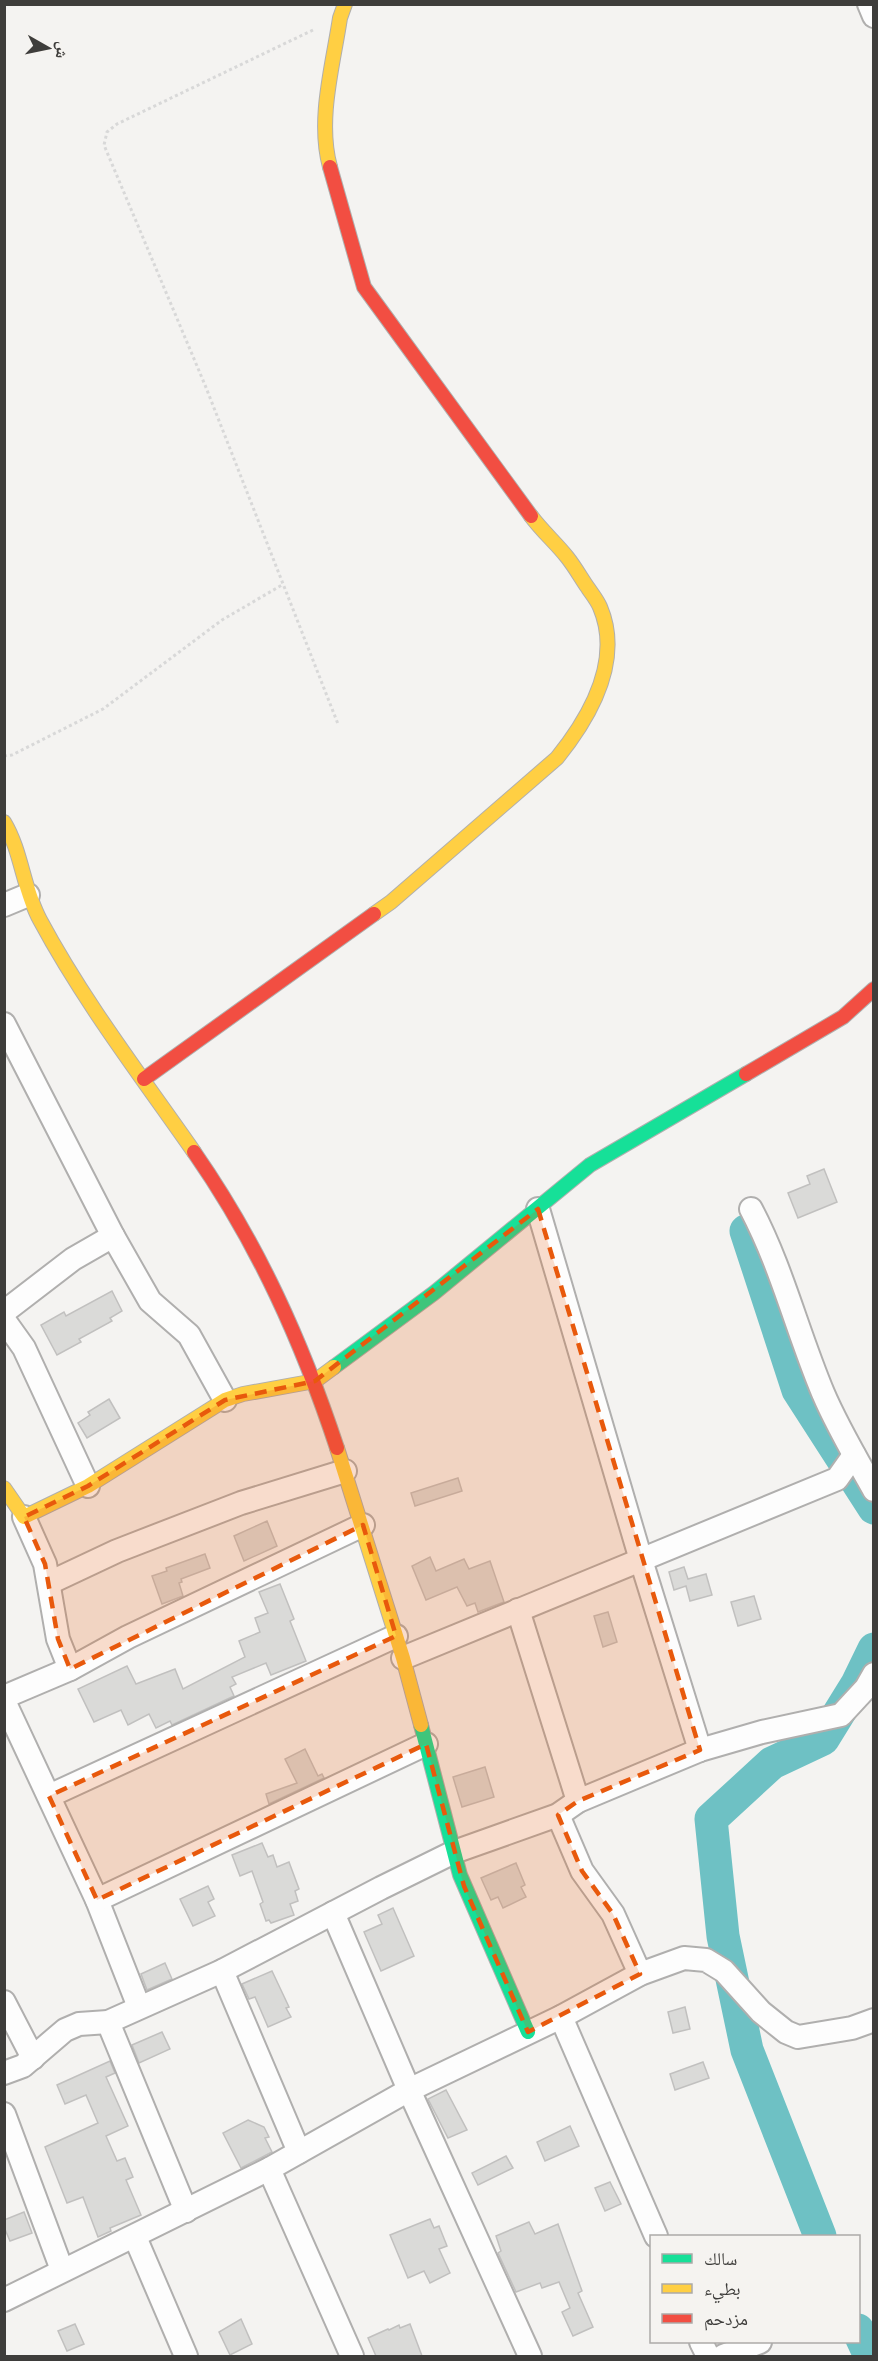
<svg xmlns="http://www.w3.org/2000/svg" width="878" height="2361" font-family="'Nunito Sans','Noto Naskh Arabic',sans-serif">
<rect width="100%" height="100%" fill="#f4f3f1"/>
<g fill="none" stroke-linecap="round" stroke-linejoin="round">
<g stroke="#6ec1c4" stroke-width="33">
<polyline points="746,1231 798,1390 874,1508"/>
<polyline points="820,2236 747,2050 723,1936 711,1819 772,1763 823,1739 857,1684 874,1649"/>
<polyline points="858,2330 870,2356"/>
</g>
</g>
<g fill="#dadad8" stroke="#c1c0bf" stroke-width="1.5">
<polygon points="824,1169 837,1202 798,1218 788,1193 810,1184 807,1176"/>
<polygon points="112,1291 122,1311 110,1318 112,1321 79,1339 81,1342 57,1355 41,1325 64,1312 66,1316"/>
<polygon points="109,1399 120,1418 87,1438 78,1423 90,1415 88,1412"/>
<polygon points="458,1478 462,1491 415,1506 411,1493"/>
<polygon points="267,1521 277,1546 244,1561 234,1536"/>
<polygon points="205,1554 210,1568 181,1579 182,1582 179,1583 183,1596 162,1604 152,1576 167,1571 166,1568"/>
<polygon points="430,1557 436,1571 464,1559 469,1569 490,1561 504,1602 478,1612 475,1603 467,1606 457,1587 426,1600 412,1566"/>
<polygon points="684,1567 688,1579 706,1574 712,1595 690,1601 686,1586 674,1590 669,1572"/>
<polygon points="280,1584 294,1619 290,1621 306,1661 271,1675 266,1663 232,1677 236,1684 230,1687 234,1696 172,1725 170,1721 156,1728 149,1714 128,1725 121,1710 94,1722 78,1689 127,1666 136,1684 175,1669 183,1689 245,1657 239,1641 260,1632 255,1618 268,1613 259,1592"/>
<polygon points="754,1596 761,1619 738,1626 731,1602"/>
<polygon points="608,1612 617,1642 603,1647 594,1616"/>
<polygon points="305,1749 318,1776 322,1774 324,1778 269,1804 266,1794 297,1783 285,1759"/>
<polygon points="485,1767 494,1797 462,1807 453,1777"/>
<polygon points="262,1843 268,1857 273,1855 277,1867 289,1862 299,1889 295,1891 298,1901 290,1904 294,1915 271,1923 269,1920 266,1921 260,1904 263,1902 252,1871 240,1876 232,1855"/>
<polygon points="516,1863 525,1885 521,1887 526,1897 503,1908 498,1897 491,1900 481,1878"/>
<polygon points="208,1886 214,1899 208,1902 215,1916 193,1926 180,1899"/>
<polygon points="393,1908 414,1956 381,1971 364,1932 382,1924 378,1915"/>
<polygon points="165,1963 172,1979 147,1990 141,1974"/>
<polygon points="272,1971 289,2007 286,2008 291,2017 268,2027 255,1997 249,1999 242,1984"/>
<polygon points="685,2007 690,2029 673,2033 668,2012"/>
<polygon points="162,2032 170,2049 139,2063 132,2045"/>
<polygon points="110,2061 115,2073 106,2077 128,2126 106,2136 117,2161 125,2158 133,2177 126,2180 141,2215 110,2228 111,2231 98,2237 83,2197 67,2203 45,2147 98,2123 86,2095 65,2104 57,2085"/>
<polygon points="703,2062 709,2078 675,2090 670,2074"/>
<polygon points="446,2090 467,2130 448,2138 428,2099"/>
<polygon points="248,2120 264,2127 269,2137 265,2138 272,2152 241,2168 223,2133"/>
<polygon points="570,2126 579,2146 545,2161 537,2142"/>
<polygon points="506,2156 513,2168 478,2185 472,2173"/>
<polygon points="610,2182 621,2204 605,2211 595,2188"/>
<polygon points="24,2212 32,2233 10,2241 4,2227 4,2220"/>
<polygon points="430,2219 434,2228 439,2226 447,2246 439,2249 450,2273 430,2283 424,2271 408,2278 390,2235"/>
<polygon points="529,2222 535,2234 558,2224 582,2291 578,2293 593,2327 573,2336 562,2312 570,2308 559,2282 542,2288 540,2283 516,2292 498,2253 501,2251 496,2236"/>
<polygon points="241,2319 252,2344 230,2355 219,2332"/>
<polygon points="75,2324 84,2344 67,2351 58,2331"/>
<polygon points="410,2324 422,2356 376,2356 368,2338 388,2329 389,2330 399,2325 400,2328"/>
</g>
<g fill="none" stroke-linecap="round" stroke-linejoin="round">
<g stroke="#b0afae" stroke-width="26">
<g id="street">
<polyline points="869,4 874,16"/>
<polyline points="4,905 28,895"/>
<polyline points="4,1024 113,1236 150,1301 189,1335 225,1400"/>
<polyline points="538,1209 641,1560 700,1750"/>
<path d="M751,1209C782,1268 797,1331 823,1393C837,1426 856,1458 874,1490"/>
<polyline points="4,1312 73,1259 113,1236"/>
<polyline points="4,1320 24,1348 88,1486"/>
<polyline points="24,1517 45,1564 58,1639 70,1669"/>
<polyline points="49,1583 117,1551 241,1503 345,1471"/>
<polyline points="518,1610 578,1801"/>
<polyline points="403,1658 837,1479 854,1455"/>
<polyline points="4,1697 70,1669 128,1637 363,1525"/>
<polyline points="4,1701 97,1900 139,2007"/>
<polyline points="49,1796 396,1636"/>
<polyline points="558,1815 582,1871 613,1914 640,1974"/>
<polyline points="97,1900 426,1744"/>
<polyline points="333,1913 409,2090 530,2356"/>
<polyline points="222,1971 299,2152"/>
<polyline points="4,2002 33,2058"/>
<polyline points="561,2017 656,2236"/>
<polyline points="108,2022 186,2211"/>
<polyline points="4,2073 23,2066 65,2030 79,2024 108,2022 222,1971 381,1888 454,1852 558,1815 578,1801 700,1750 762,1732 841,1715 866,1688 874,1674"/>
<polyline points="4,2114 62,2270"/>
<polyline points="269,2169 352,2356"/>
<polyline points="135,2237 186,2356"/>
<polyline points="4,2300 269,2169 409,2090 561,2017 640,1974 684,1958 706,1960 724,1971 761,2012 786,2032 798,2037 852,2028 874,2020"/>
<polyline points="701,2342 708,2356"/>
<polyline points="723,2356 760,2342"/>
</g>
</g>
<g stroke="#b0afae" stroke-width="16">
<g id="fast">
<polyline points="334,1367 434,1293 590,1165 746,1074"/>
<polyline points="421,1725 460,1875 528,2032"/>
</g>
</g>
<g stroke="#b0afae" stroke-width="16">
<g id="slow">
<path d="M330,167C317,120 333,65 340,18L345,4"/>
<path d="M4,822C22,852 23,889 40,920C84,1002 141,1076 194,1152"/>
<path d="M374,914L391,902L557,758C590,717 623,661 600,607C597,600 592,594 588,588C581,578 575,567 567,557C556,543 542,531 531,516"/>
<polyline points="337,1448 403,1658 421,1725"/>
<polyline points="4,1488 24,1517 88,1486 225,1400 243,1394 315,1381 334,1367"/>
</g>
</g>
<g stroke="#b0afae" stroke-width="16">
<g id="jam">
<polyline points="330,167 364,287 531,516"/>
<polyline points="746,1074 843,1017 874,989"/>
<polyline points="144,1079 374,914"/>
<path d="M194,1152C258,1244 302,1342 337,1448"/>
</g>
</g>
<g stroke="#d8d8d8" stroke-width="3" stroke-dasharray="3 3" stroke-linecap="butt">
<polyline points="313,30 117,124 107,132 104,145 205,385 338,724"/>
<polyline points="4,756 12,755 103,709 222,620 282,585"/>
</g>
<use href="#street" stroke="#fdfdfd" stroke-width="22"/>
<use href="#fast" stroke="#16e098" stroke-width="14"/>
<use href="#slow" stroke="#ffcf43" stroke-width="14"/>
<use href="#jam" stroke="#f24e42" stroke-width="14"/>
</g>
<path fill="#e8590c" fill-opacity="0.2" stroke="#e8590c" stroke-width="4.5" stroke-dasharray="12 8" stroke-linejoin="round" d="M538,1209L700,1750L578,1801L558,1815L582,1871L613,1914L640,1974L528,2032L464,1886L426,1744L97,1900L49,1796L396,1636L363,1525L70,1669L58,1639L45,1564L24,1517L88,1486L225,1400L315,1381Z"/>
<rect width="878" height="2361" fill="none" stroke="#3e3d3b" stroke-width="12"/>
<rect x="650" y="2235" width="210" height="108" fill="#f5f3f0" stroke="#acaaa8" stroke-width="1.5"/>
<rect x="662" y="2254" width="30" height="9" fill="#16e098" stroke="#acaaa8" stroke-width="1.5"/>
<text x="704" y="2265" font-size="18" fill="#3e3d3b">سالك</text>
<rect x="662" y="2284" width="30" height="9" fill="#ffcf43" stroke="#acaaa8" stroke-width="1.5"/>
<text x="704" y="2295" font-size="18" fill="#3e3d3b">بطيء</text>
<rect x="662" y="2314" width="30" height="9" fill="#f24e42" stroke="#acaaa8" stroke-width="1.5"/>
<text x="704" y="2325" font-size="18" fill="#3e3d3b">مزدحم</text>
<g transform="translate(48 48) rotate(99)" stroke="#f5f3f0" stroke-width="4.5" paint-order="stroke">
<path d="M0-4.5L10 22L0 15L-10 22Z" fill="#3e3d3b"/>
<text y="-9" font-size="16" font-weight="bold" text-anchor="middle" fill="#3e3d3b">ش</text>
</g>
</svg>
